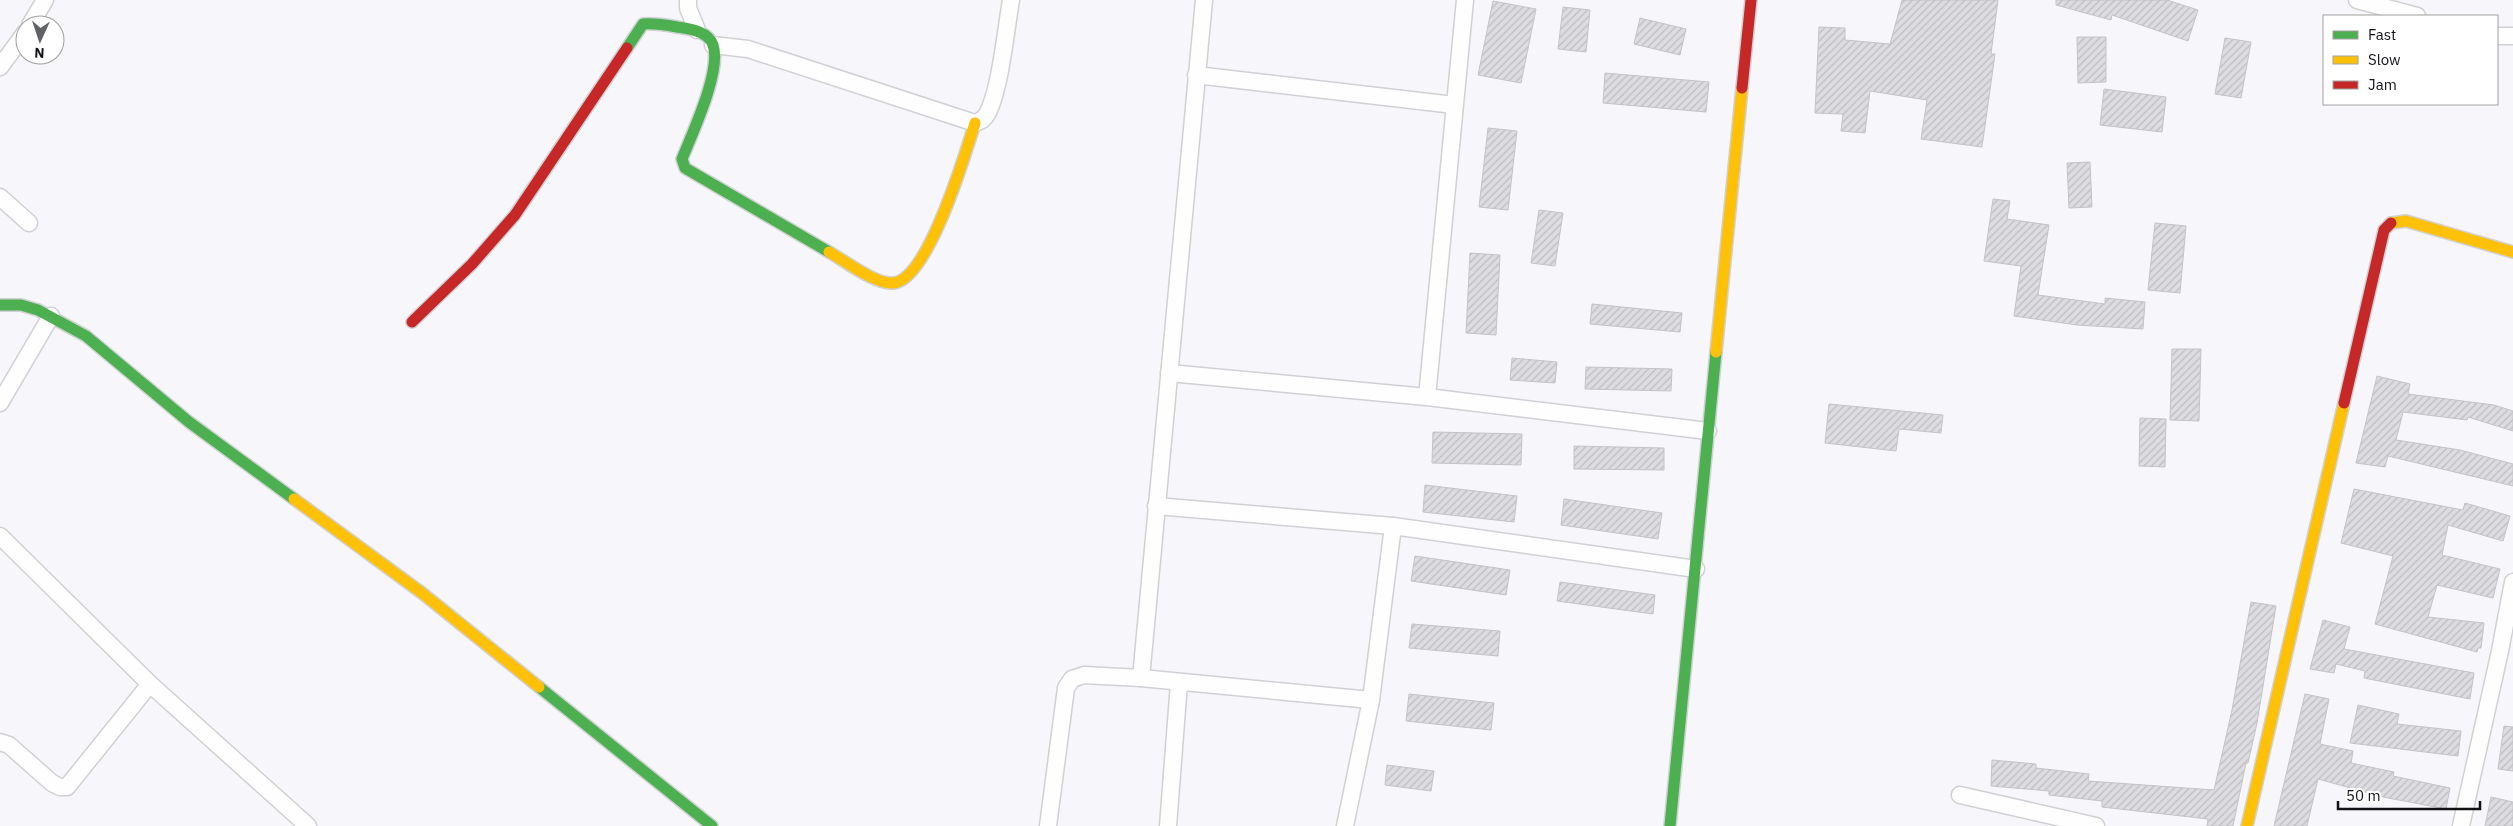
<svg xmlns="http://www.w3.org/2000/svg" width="2513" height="826" font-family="'IBM Plex Sans',sans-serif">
<defs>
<pattern id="building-hatch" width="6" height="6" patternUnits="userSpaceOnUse" patternTransform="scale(1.25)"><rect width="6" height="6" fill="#dddde1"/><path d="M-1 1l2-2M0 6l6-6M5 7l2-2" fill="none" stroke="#bdbdc0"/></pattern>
</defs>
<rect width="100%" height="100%" fill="#f6f6fb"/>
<g fill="url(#building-hatch)" stroke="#c4c4c8">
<polygon points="1902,0 1998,0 1991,54 1995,54 1982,147 1921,139 1927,100 1870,91 1865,133 1841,131 1843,114 1815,113 1819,27 1845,28 1845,40 1890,44"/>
<polygon points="2056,0 2167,0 2198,10 2188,41 2112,15 2111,20 2056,5"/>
<polygon points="1493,1 1536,9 1521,83 1478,75"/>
<polygon points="1563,7 1590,10 1586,52 1558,49"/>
<polygon points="1640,18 1686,29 1680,55 1634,44"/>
<polygon points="2077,37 2106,37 2106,82 2078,83"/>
<polygon points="2225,38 2251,42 2241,98 2215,94"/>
<polygon points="1605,73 1709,82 1706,112 1603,103"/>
<polygon points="2104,89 2166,97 2162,132 2100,125"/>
<polygon points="1488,128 1517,131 1508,210 1479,207"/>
<polygon points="2090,162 2092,207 2069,208 2067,163"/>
<polygon points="1993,199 2010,201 2007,219 2049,225 2038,295 2105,304 2105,298 2145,302 2143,329 2077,325 2014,316 2021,266 1984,261"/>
<polygon points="1539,210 1563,213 1555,266 1531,263"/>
<polygon points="2155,223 2186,226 2180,293 2148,290"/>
<polygon points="1470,253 1500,255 1496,335 1466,333"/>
<polygon points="1592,304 1682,313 1680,332 1590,324"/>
<polygon points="2172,349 2201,349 2199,421 2170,420"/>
<polygon points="1512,358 1557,362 1555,383 1510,380"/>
<polygon points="1586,367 1672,369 1671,391 1585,389"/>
<polygon points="2377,376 2410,384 2408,394 2494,405 2513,411 2513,431 2468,417 2467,420 2403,412 2396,440 2460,450 2513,464 2513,486 2388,456 2385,467 2356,463"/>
<polygon points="1829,404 1943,415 1941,433 1899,429 1896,451 1825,443"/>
<polygon points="2140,418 2166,419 2165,467 2139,466"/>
<polygon points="1433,432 1522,434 1521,465 1432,463"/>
<polygon points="1574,446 1664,448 1664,470 1574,469"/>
<polygon points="1425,485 1517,496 1514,522 1423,512"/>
<polygon points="2354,489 2463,510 2465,503 2510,516 2503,541 2448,525 2442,555 2500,569 2493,598 2437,585 2428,617 2484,623 2481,648 2478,648 2477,652 2375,624 2393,556 2341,543"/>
<polygon points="1564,499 1662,513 1658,539 1561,525"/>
<polygon points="1415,556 1510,570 1506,595 1411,581"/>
<polygon points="1560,582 1655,595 1653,614 1557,601"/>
<polygon points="2251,602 2276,606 2257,723 2248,763 2246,763 2233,826 2207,826 2208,819 2102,807 2102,801 2049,795 2049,791 1991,786 1992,760 2036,764 2036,768 2089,774 2088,781 2214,790 2232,710"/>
<polygon points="2323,620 2350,627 2344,649 2474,673 2470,699 2364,678 2365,671 2336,664 2334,673 2310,669"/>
<polygon points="1412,624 1500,631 1498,656 1409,648"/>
<polygon points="1409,694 1494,703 1491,730 1406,721"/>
<polygon points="2305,694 2329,699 2320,744 2353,751 2351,763 2394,772 2393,776 2450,788 2446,809 2383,797 2318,779 2307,826 2274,826"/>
<polygon points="2358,705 2399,714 2397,724 2461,731 2458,756 2350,743"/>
<polygon points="2504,726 2513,727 2513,771 2498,769"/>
<polygon points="1387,765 1434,771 1431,791 1385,785"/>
<polygon points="2491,797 2513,802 2513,826 2485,826"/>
</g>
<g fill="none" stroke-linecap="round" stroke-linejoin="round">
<g stroke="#d0d1d5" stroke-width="19">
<g id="street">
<polyline points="688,0 688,8 697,30"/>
<polyline points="2357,0 2417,16"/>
<polyline points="30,25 45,0"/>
<polyline points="2497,36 2513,36"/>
<path d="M713,45L748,49L975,123C980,121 984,120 987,114C1000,91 1006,29 1011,0"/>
<polyline points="0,67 25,33"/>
<polyline points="1196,75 1454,105"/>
<polyline points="0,197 29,223"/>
<polyline points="1169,373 1427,397 1708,431"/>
<polyline points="1427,397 1465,0"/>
<polyline points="0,403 51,316"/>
<polyline points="1156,506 1393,526 1696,569"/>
<polyline points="0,536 150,684 308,826"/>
<polyline points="1141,678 1204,0"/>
<polyline points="0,742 9,745 52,783 60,787 67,787 150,684"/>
<polyline points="1960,795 2096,826"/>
<polyline points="1048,826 1066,688 1072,679 1084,675 1141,678 1371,700"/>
<polyline points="1168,826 1179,683"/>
<polyline points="1345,826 1371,700 1393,526"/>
<polyline points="2461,826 2500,651 2513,582"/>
</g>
</g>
<g stroke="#d0d1d5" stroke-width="14">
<g id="fast">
<path d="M627,48L643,24C655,23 666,25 677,27C690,29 708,31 713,45C722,70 692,134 682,159L685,168L829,252"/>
<polyline points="0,305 21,305 38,310 86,336 189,422 294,499"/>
<polyline points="539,687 712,826"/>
<polyline points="1670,826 1716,352"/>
</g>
</g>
<g stroke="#d0d1d5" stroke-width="14">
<g id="slow">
<polyline points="2391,223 2406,221 2513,252"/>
<path d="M829,252C845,261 876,285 894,283C929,278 965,154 975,123"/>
<polyline points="1716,352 1742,88"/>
<polyline points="294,499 422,593 539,687"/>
<polyline points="2247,826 2344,403"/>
</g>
</g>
<g stroke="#d0d1d5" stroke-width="14">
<g id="jam">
<polyline points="1742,88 1751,0"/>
<polyline points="412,322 472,264 515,215 627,48"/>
<polyline points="2344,403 2384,230 2391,223"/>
</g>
</g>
<use href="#street" stroke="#fefefe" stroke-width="16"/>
<use href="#fast" stroke="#4caf50" stroke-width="11"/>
<use href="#slow" stroke="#ffc107" stroke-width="11"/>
<use href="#jam" stroke="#c62828" stroke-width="11"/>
</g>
<rect x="2323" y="15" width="175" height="90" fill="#ffffff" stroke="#a0a0a2"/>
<rect x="2333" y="31" width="25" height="8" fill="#4caf50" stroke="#a0a0a2"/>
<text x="2368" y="40" font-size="15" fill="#111216">Fast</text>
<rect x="2333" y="56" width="25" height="8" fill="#ffc107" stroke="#a0a0a2"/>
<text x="2368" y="65" font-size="15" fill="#111216">Slow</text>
<rect x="2333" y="81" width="25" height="8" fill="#c62828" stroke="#a0a0a2"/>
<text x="2368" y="90" font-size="15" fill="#111216">Jam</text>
<g transform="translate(40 40) rotate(183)"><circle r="24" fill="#ffffff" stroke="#a0a0a2"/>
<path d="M0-4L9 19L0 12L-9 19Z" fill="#616266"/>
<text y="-8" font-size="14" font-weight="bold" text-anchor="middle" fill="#111216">N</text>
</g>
<path d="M2338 801v8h142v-8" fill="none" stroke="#111216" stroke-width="2.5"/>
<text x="2346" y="801" font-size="15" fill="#111216" stroke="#ffffff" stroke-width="4" paint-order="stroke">50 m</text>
</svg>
